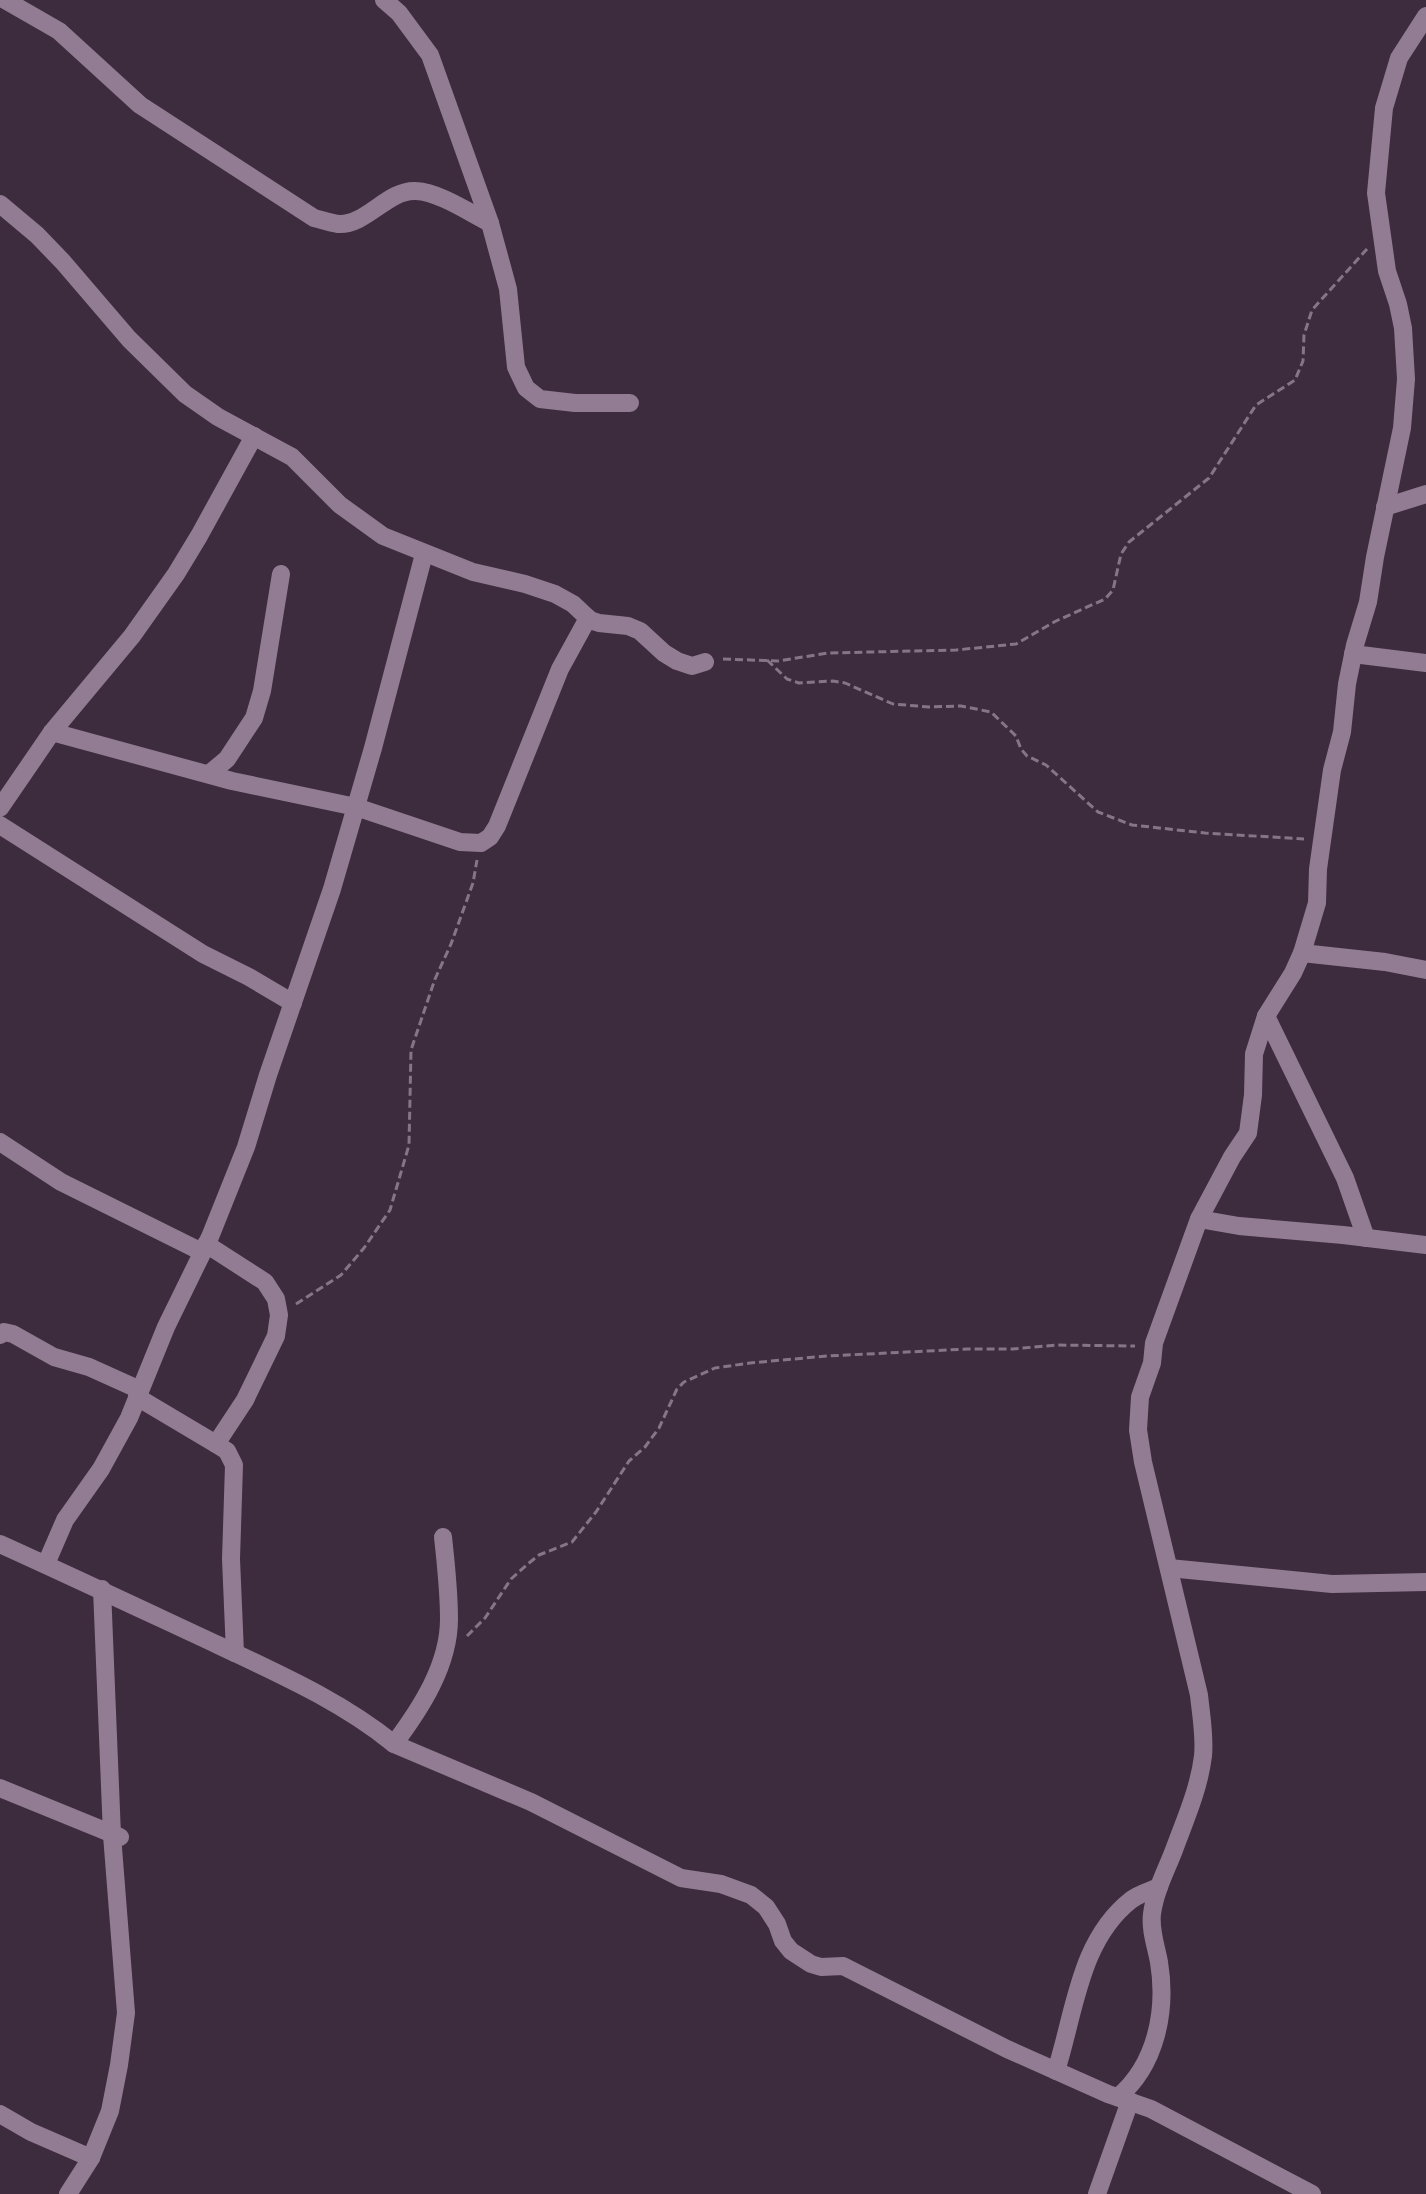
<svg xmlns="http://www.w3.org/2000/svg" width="1426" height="2194" font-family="'Fira Sans',sans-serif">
<rect width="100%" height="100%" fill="#3d2b3e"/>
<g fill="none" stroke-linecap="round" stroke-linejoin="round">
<g stroke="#857686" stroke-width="3" stroke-dasharray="8 4" stroke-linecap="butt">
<polyline points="723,659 778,661 828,653 956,650 1016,644 1056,621 1105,599 1113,590 1121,554 1129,542 1209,478 1256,405 1295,380 1303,361 1304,335 1312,310 1367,249"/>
<polyline points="767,660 787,679 799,683 833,681 845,683 893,704 929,707 961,706 991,712 1016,736 1021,749 1027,756 1046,765 1098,812 1132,825 1205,833 1304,839"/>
<polyline points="296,1304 341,1275 364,1248 390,1210 409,1145 411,1050 435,979 451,944 473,883 477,860"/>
<polyline points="467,1636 485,1618 511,1579 529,1563 539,1555 572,1542 596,1512 629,1461 645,1447 659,1428 677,1389 684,1382 715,1368 750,1363 827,1356 968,1349 1013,1349 1056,1345 1135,1346"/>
</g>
<g stroke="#927c93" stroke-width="18">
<path d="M5,0L59,31L140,105L314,218C322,220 330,223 338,224C366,226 388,189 416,191C439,192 470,213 490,223"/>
<polyline points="384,0 399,13 430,55 490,223 508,289 516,367 526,388 540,399 575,403 630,403"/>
<polyline points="0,204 37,235 63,262 129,339 185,394 218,417 292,457 340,505 383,536 473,572 525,584 555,594 573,604 590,620 599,623 628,626 640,631 664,653 677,661 692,666 705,662"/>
<polyline points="1385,507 1426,494"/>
<polyline points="1353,654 1426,663"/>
<polyline points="52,732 232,781 356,807 460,842 481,843 490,837 497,826 560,669 588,618"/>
<polyline points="209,774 227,759 254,718 262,691 281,574"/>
<polyline points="0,808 52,732 132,636 176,574 199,536 254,436"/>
<polyline points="0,825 203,954 249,977 293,1003"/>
<polyline points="1302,953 1385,962 1426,970"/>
<polyline points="1266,1016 1345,1178 1366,1238"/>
<polyline points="0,1142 61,1182 202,1252"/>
<polyline points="1199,1219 1239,1226 1343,1235 1426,1245"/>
<polyline points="206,1244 265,1282 276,1299 279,1315 276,1336 245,1400 216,1444"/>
<polyline points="0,1335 4,1332 13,1334 54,1357 89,1367 140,1390"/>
<polyline points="137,1397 216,1444 227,1451 234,1465 231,1559 235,1653"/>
<path d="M0,1544C73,1577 145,1611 218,1645C279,1674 341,1701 394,1744L531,1802L681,1878L721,1884L751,1895L766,1907L777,1924L783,1941L791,1951L811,1964L821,1967L843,1966L1007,2049L1108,2094L1151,2109L1312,2194"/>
<polyline points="46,1564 65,1520 101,1469 129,1418 166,1327 210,1237 246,1147 268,1075 332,889 373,748 424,554"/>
<polyline points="1169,1568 1332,1584 1426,1582"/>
<path d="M394,1744C421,1708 449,1665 449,1619C449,1591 446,1564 443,1537"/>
<polyline points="0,1788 120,1837"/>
<path d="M1056,2071C1075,2012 1079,1941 1131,1900C1139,1894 1150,1891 1159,1887"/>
<path d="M1118,2097C1156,2065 1167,2011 1159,1962C1156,1946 1150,1930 1152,1914C1155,1891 1166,1871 1174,1850C1185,1820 1199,1789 1203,1756C1205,1736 1201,1715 1199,1695L1143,1462L1138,1430L1140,1397L1152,1363L1154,1343L1199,1219L1232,1157L1248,1133L1253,1095L1254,1054L1266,1016L1293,973L1302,953L1317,903L1318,869L1332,770L1342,732L1347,684L1355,645L1368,602L1375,557L1402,428L1406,379L1403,328L1398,304L1387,271L1376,193L1384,108L1399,58L1426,16"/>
<polyline points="0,2114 31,2132 91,2158"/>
<polyline points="68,2194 91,2158 110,2111 119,2065 126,2013 112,1835 102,1589"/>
<polyline points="1097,2194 1130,2101"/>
</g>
</g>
</svg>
